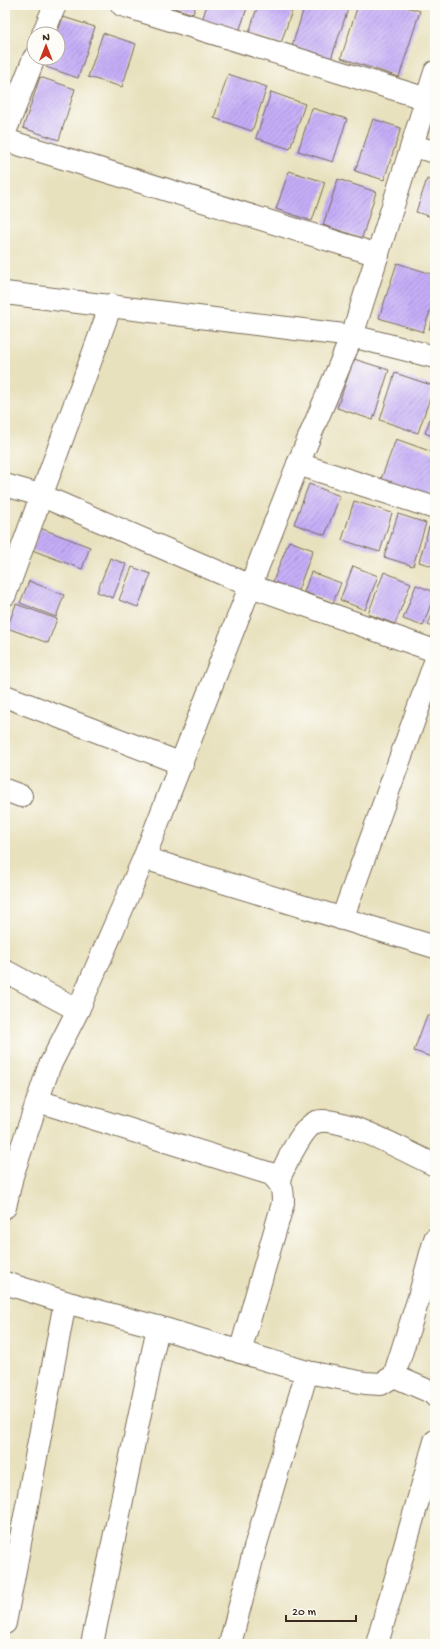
<svg xmlns="http://www.w3.org/2000/svg" width="440" height="1649" font-family="'Gochi Hand',sans-serif">
<defs>
<pattern id="building-hatch" width="6" height="6" patternUnits="userSpaceOnUse"><rect width="6" height="6" fill="#c5adf8"/><path d="M-1 1l2-2M0 6l6-6M5 7l2-2" fill="none" stroke="#a18dc8"/></pattern>
</defs>
<rect width="100%" height="100%" fill="#fdfcf7"/>
<filter id="ink" filterUnits="userSpaceOnUse"><feTurbulence type="fractalNoise" baseFrequency=".025" numOctaves="2"/><feDisplacementMap in="SourceGraphic" scale="8" xChannelSelector="R" yChannelSelector="G"/><feConvolveMatrix kernelMatrix="1 2 1 2 8 2 1 2 1" color-interpolation-filters="sRGB"/></filter>
<filter id="wash" filterUnits="userSpaceOnUse"><feTurbulence type="fractalNoise" baseFrequency=".012" numOctaves="4" result="noise"/><feDisplacementMap in="SourceGraphic" scale="16" xChannelSelector="R" yChannelSelector="G"/><feGaussianBlur stdDeviation="0.9" result="paint"/><feColorMatrix in="noise" values="0 0 0 0 0 0 0 0 0 0 0 0 0 0 0 0 0 1.4 0 .05"/><feComposite in="paint" operator="in"/></filter>
<g filter="url(#wash)">
<rect width="100%" height="100%" fill="#e8e1be"/>
<g id="blocks">
<g fill="url(#building-hatch)">
<polygon points="165,5 196,5 193,14"/>
<polygon points="207,5 248,5 239,32 202,20"/>
<polygon points="258,5 294,5 281,43 249,33"/>
<polygon points="305,5 344,5 349,6 331,59 292,46"/>
<polygon points="358,5 400,5 420,11 399,77 341,58"/>
<polygon points="63,17 95,27 78,78 46,67 49,58 58,58 57,34"/>
<polygon points="103,33 136,44 122,87 88,77"/>
<polygon points="228,74 267,87 252,131 214,118"/>
<polygon points="40,77 75,89 59,140 23,128"/>
<polygon points="271,92 305,104 290,149 256,138"/>
<polygon points="312,108 347,119 333,162 298,151"/>
<polygon points="373,119 401,128 384,180 355,171"/>
<polygon points="289,171 325,182 312,221 276,209"/>
<polygon points="338,179 376,192 362,238 323,225"/>
<polygon points="427,179 435,182 435,218 416,212"/>
<polygon points="397,263 435,275 435,297 423,332 379,318"/>
<polygon points="435,313 435,330 429,329"/>
<polygon points="354,359 389,370 373,420 337,408"/>
<polygon points="395,373 434,386 418,433 380,420"/>
<polygon points="435,405 435,437 425,433"/>
<polygon points="396,439 435,453 435,499 381,479"/>
<polygon points="309,484 340,496 325,535 294,524"/>
<polygon points="354,501 392,513 380,552 342,540"/>
<polygon points="398,514 426,523 413,566 384,557"/>
<polygon points="429,527 435,529 435,567 419,562"/>
<polygon points="40,528 90,547 82,569 32,550"/>
<polygon points="289,541 313,550 297,593 272,584"/>
<polygon points="110,558 126,564 113,598 97,592"/>
<polygon points="353,566 378,576 365,610 340,600"/>
<polygon points="132,567 151,574 138,607 119,600"/>
<polygon points="311,572 341,583 333,603 304,592"/>
<polygon points="384,572 411,583 395,624 368,614"/>
<polygon points="29,581 64,595 56,617 20,603"/>
<polygon points="416,585 435,592 423,626 403,619"/>
<polygon points="16,604 57,619 48,643 7,628"/>
<polygon points="435,606 435,628 428,625"/>
<polygon points="427,1015 435,1017 435,1058 414,1051"/>
</g>
</g>
</g>
<g filter="url(#ink)">
<use href="#blocks" fill-opacity="0" stroke="#786a56" stroke-width="1"/>
<g fill="none" stroke-linecap="round" stroke-linejoin="round">
<g stroke="#786a56" stroke-width="24">
<g id="minor">
<polyline points="122,5 427,99"/>
<polyline points="43,34 55,5"/>
<polyline points="5,132 34,58"/>
<polyline points="5,140 378,255"/>
<polyline points="413,146 435,152"/>
<polyline points="5,293 352,336 435,357"/>
<polyline points="298,464 435,508"/>
<polyline points="5,485 40,495 251,586 435,651"/>
<polyline points="5,595 111,305"/>
<polyline points="5,696 182,764"/>
<polyline points="5,790 21,796"/>
<polyline points="144,858 435,947"/>
<polyline points="342,919 435,662"/>
<polyline points="5,971 78,1010"/>
<path d="M38,1101L271,1174C282,1184 283,1188 283,1203L240,1352"/>
<path d="M278,1180C286,1165 301,1128 316,1122C341,1114 410,1154 435,1165"/>
<polyline points="5,1283 65,1302 158,1327 307,1372 365,1383 381,1384 394,1376 419,1297 435,1239"/>
<polyline points="394,1376 433,1393 435,1396"/>
<polyline points="5,1623 65,1302"/>
<polyline points="92,1644 158,1327"/>
<polyline points="230,1644 256,1544 307,1372"/>
<polyline points="377,1644 435,1441"/>
</g>
</g>
<g stroke="#786a56" stroke-width="24">
<polyline id="tertiary" points="5,1207 12,1176 49,1067 78,1010 144,858 298,464 352,336 435,72"/>
</g>
<use href="#minor" stroke="#fff" stroke-width="22"/>
<use href="#tertiary" stroke="#fff" stroke-width="22"/>
</g>
</g>
<rect width="440" height="1649" fill="none" stroke="#fdfcf7" stroke-width="20"/>
<g transform="translate(46 46)"><circle r="19" fill="#fdfcf7" stroke="#afa8a0"/>
<path d="M0-3L7 15L0 10L-7 15Z" fill="#c8321e"/>
<text y="-6" font-size="11" font-weight="bold" text-anchor="middle" fill="#3b2a1e">N</text>
</g>
<path d="M286 1615v6h70v-6" fill="none" stroke="#3b2a1e" stroke-width="2"/>
<text x="292" y="1615" font-size="12" fill="#3b2a1e" stroke="#fdfcf7" stroke-width="3" paint-order="stroke">20 m</text>
</svg>
